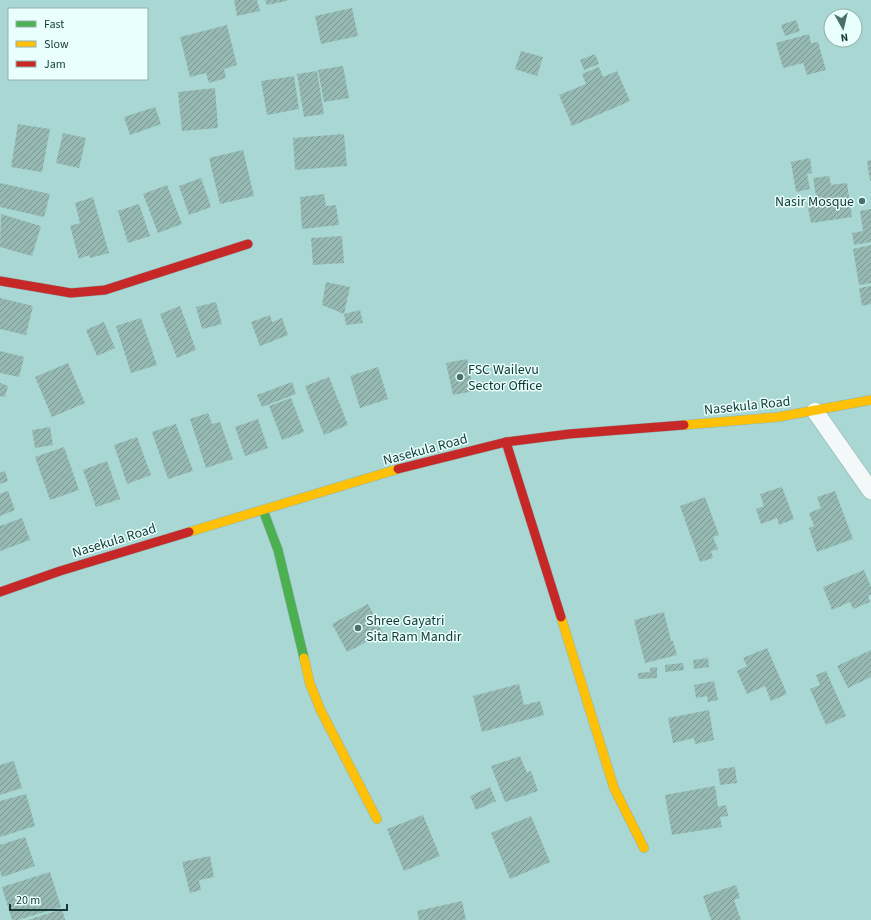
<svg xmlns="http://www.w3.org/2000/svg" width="871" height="920" font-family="'Source Sans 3',sans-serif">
<defs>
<pattern id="building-hatch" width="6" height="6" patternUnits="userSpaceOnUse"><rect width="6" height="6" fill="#96b9b3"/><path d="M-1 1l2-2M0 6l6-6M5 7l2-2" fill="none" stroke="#799792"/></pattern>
</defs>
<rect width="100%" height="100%" fill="#a9d7d3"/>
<g fill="url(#building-hatch)">
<polygon points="234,0 257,0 260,11 237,16"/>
<polygon points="265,0 287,0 287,1 267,5"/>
<polygon points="352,8 358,36 321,44 315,16"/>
<polygon points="796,20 800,31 785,36 781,25"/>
<polygon points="227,25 237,65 224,69 226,78 209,83 206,73 190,77 180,37"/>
<polygon points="809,34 811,43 818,42 826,70 807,75 803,63 783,68 776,43"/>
<polygon points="521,51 543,57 537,76 515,69"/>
<polygon points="595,54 599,64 584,70 580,60"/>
<polygon points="343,66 349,98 324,102 318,70"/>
<polygon points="599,67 603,77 617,71 630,101 572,126 559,95 586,84 582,74"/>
<polygon points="317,71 324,114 304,117 297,74"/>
<polygon points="294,76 299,109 267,115 261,81"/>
<polygon points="215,88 218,128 182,131 178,92"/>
<polygon points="155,107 161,124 130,135 124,117"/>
<polygon points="18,124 50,129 42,172 11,167"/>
<polygon points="63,133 86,138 79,168 56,163"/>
<polygon points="344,134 347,166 295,170 293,138"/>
<polygon points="243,150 254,196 220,204 209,158"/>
<polygon points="810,158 812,173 807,174 810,189 796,192 791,162"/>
<polygon points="871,160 871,181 870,181 867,161"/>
<polygon points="829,176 831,185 847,183 852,217 811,223 807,203 817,202 813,178"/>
<polygon points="201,178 211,207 189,215 179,186"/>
<polygon points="0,183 50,194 44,217 0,207"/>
<polygon points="167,185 182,224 158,233 143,194"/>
<polygon points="324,194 326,206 336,205 339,225 302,229 300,197"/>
<polygon points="93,197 109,253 90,258 89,255 79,259 70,226 80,223 75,203"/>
<polygon points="139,204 150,236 128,243 118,211"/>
<polygon points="871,209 871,242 854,245 852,233 863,231 860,211"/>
<polygon points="1,214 41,226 32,256 0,247"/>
<polygon points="342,236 344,263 313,265 311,238"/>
<polygon points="871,245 871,283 859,285 853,249"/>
<polygon points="326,282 350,287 344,314 322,305"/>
<polygon points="871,286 871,304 862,306 859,288"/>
<polygon points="0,298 33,306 26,335 0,329"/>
<polygon points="216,302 222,324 202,329 196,307"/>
<polygon points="180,306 196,350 177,358 160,314"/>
<polygon points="360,310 363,323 346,325 344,314"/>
<polygon points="270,315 272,322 282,318 288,335 260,346 251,322"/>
<polygon points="141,318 157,365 131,373 116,326"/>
<polygon points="104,322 115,348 97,356 86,330"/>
<polygon points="0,351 24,357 19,377 0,373"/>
<polygon points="467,359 474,391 453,395 446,363"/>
<polygon points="68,363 85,403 52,417 35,377"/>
<polygon points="378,367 388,399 360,408 350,376"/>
<polygon points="329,377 348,425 324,435 305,386"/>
<polygon points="292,382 296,394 262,407 257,395"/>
<polygon points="0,383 8,386 5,397 0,396"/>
<polygon points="291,398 304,432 282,440 269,406"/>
<polygon points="208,413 212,424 220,422 233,459 206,468 190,419"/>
<polygon points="258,419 268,448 245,456 235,427"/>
<polygon points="176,424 193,471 168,479 152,432"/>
<polygon points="50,427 53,445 35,448 32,430"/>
<polygon points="137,437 151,475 127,484 114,445"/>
<polygon points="64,447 79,490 50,500 35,457"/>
<polygon points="107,461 120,499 96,507 83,470"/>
<polygon points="5,471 8,481 0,484 0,473"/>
<polygon points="782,487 794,519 779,525 777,518 761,524 756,509 764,506 760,494"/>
<polygon points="8,491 15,510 0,516 0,494"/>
<polygon points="835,491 853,539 817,552 809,528 814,526 809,513 821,508 817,497"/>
<polygon points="705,497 719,535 713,537 718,549 711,551 713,558 700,562 680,506"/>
<polygon points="22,518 30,540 0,551 0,526"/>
<polygon points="864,570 871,587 871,594 868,596 870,602 853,609 850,602 832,610 823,587"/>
<polygon points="368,604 383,633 347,652 332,624"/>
<polygon points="664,612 671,641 673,641 677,655 645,663 634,620"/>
<polygon points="767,648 787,694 771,701 765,686 747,694 737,671 747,666 743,658"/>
<polygon points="871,650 871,677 848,688 837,666"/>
<polygon points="708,658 709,667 694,669 693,660"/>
<polygon points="683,663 684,670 665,672 665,665"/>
<polygon points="657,667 657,678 638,679 638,673 650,672 650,668"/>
<polygon points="826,671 846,716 826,725 810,689 820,685 816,675"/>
<polygon points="714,681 718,700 708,702 707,696 696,698 694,685"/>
<polygon points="519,684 524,705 540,701 544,715 482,732 473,696"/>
<polygon points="709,710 714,740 695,744 694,738 673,743 668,718"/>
<polygon points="520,756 527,773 531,771 538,791 505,802 491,766"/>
<polygon points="14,761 22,788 0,795 0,765"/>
<polygon points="735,767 737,783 720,785 718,769"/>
<polygon points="715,786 718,807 726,805 728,816 720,817 722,827 672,835 665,795"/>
<polygon points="490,787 496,801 476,810 470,796"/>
<polygon points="26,794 35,826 0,837 0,801"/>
<polygon points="423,815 440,856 404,871 387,829"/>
<polygon points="531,816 550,862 510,879 491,833"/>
<polygon points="25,837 35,866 2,877 0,871 0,845"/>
<polygon points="210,856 214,877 199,880 201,890 190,893 182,862"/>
<polygon points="50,872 61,907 18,920 12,920 2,887"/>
<polygon points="736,885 740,898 734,900 741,920 711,920 703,896"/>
<polygon points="462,901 466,920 419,920 417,911"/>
<polygon points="62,909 65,920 28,920"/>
</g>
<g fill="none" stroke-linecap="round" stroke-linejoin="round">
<g stroke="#90b5b2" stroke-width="18">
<polyline id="street" points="815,411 871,491"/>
</g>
<g stroke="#90b5b2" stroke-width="10">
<polyline id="fast" points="263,510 278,550 304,658"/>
</g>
<g stroke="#90b5b2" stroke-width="10">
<g id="slow">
<polyline points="684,425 778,417 871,400"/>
<polyline points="189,532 398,469"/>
<polyline points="561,617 614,788 644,848"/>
<polyline points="304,658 310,684 321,711 377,819"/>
</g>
</g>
<g stroke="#90b5b2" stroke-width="10">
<g id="jam">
<polyline points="0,281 71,293 105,290 248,244"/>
<polyline points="506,442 561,617"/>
<polyline points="398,469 506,442 569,434 684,425"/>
<polyline points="0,592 60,571 189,532"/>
</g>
</g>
<use href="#street" stroke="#f2f9f8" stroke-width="17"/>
<use href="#fast" stroke="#4caf50" stroke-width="9"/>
<use href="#slow" stroke="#ffc107" stroke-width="9"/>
<use href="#jam" stroke="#c62828" stroke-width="9"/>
</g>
<g fill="#49706d" stroke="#e8fffd" stroke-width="1.5">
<circle cx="862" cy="201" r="4"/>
<circle cx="460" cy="377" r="4"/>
<circle cx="358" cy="628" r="4"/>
</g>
<g text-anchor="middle" stroke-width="3" stroke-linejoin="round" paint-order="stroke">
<g font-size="14" fill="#153936" stroke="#e8fffd" text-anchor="start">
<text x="854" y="206" text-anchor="end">Nasir Mosque</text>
<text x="468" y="374">FSC Wailevu<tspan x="468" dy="16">Sector Office</tspan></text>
<text x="366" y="625">Shree Gayatri<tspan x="366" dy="16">Sita Ram Mandir</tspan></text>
</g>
<g font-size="14" fill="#153936" stroke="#e8fffd">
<text transform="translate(747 405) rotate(-6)" y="5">Nasekula Road</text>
<text transform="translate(425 449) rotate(-15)" y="5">Nasekula Road</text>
<text transform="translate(114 540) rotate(-17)" y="5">Nasekula Road</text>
</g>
</g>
<rect x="8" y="8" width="140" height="72" fill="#e8fffd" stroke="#94b0ad"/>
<rect x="16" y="21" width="20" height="6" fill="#4caf50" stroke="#94b0ad"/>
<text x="44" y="28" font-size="12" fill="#153936">Fast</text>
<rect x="16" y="41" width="20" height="6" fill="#ffc107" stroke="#94b0ad"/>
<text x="44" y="48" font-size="12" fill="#153936">Slow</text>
<rect x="16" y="61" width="20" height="6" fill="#c62828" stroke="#94b0ad"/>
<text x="44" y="68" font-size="12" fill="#153936">Jam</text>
<g transform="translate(843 28) rotate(172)"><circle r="19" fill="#e8fffd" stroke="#94b0ad"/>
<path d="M0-3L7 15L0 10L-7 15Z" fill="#49706d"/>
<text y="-6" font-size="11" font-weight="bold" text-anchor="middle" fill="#153936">N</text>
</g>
<path d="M10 904v6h57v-6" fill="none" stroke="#153936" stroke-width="2"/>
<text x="16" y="904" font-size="12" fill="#153936" stroke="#e8fffd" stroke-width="3" paint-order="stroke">20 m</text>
</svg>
